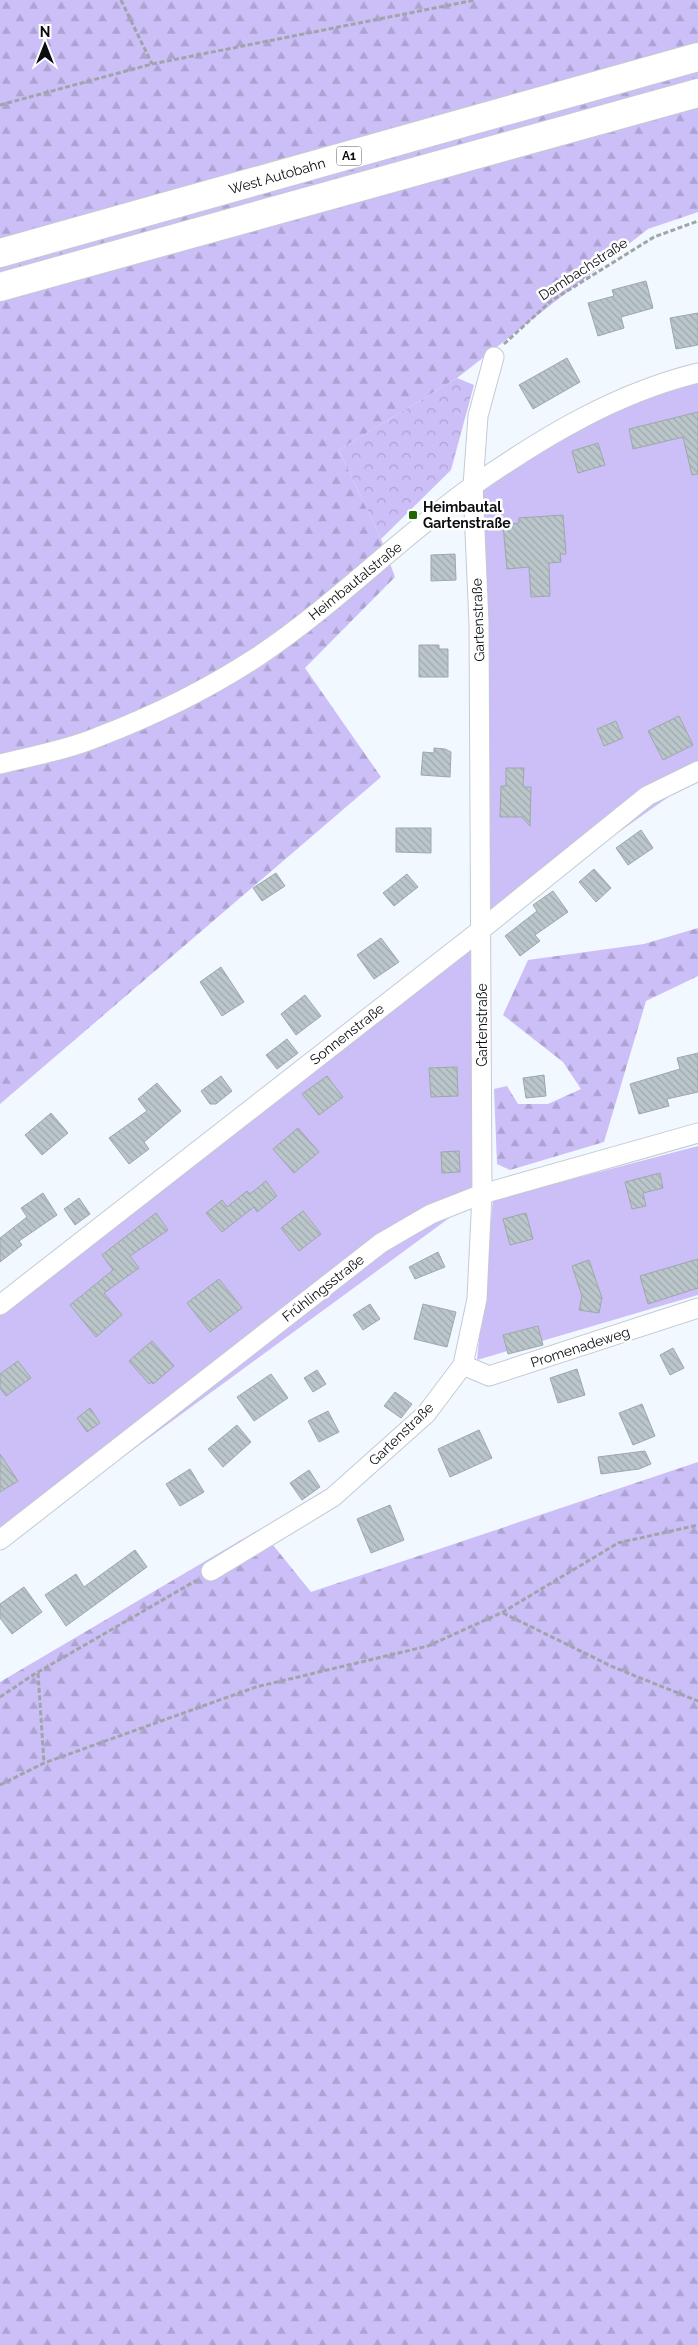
<svg xmlns="http://www.w3.org/2000/svg" width="698" height="2345" font-family="Raleway,sans-serif">
<defs>
<pattern id="forest-firs" width="22" height="20" patternUnits="userSpaceOnUse" patternTransform="scale(1.25)"><rect width="22" height="20" fill="#ccbef6"/><path d="M5 1l3.5 6h-7zM16 11l3.5 6h-7z" fill="#aea2d2"/></pattern>
<pattern id="park-crowns" width="20" height="18" patternUnits="userSpaceOnUse" patternTransform="scale(1.25)"><rect width="20" height="18" fill="#ccbef6"/><path d="M2 6a3 3 0 1 1 6 0M12 15a3 3 0 1 1 6 0" fill="none" stroke="#aea2d2"/></pattern>
<pattern id="building-back-hatch" width="6" height="6" patternUnits="userSpaceOnUse" patternTransform="scale(1.25)"><rect width="6" height="6" fill="#bbc6cb"/><path d="M-1 5l2 2M0 0l6 6M5-1l2 2" fill="none" stroke="#9fa9ad"/></pattern>
</defs>
<rect width="100%" height="100%" fill="#f1f8ff"/>
<g fill="url(#forest-firs)">
<polygon points="0,0 698,0 698,212 648,229 457,378 339,450 381,539 395,577 305,668 381,777 0,1104"/>
<polygon points="698,928 698,976 646,1001 604,1142 510,1170 497,1164 494,1089 507,1086 518,1104 548,1104 581,1089 563,1062 503,1015 528,960 644,944"/>
<polygon points="698,1462 698,2345 0,2345 0,1682 260,1529 311,1592"/>
</g>
<polygon fill="url(#park-crowns)" points="457,378 474,385 451,470 381,539 339,450"/>
<g fill="#ccbef6">
<polygon points="698,377 698,776 482,929 482,1194 0,1547 0,1305 481,929 473,486 652,387"/>
<polygon points="698,1146 698,1295 477,1360 493,1200"/>
</g>
<g fill="url(#building-back-hatch)" stroke="#9da8ad">
<polygon points="646,281 653,308 621,317 624,328 598,336 588,303 614,296 612,290"/>
<polygon points="698,313 698,345 676,349 670,318"/>
<polygon points="567,358 580,382 533,409 519,385"/>
<polygon points="698,412 698,474 692,475 683,437 633,449 629,429"/>
<polygon points="598,443 605,465 578,473 572,451"/>
<polygon points="563,515 566,554 560,554 561,562 549,563 550,596 531,597 529,567 507,569 503,525 519,523 519,518"/>
<polygon points="455,554 456,580 431,581 431,555"/>
<polygon points="419,645 439,645 439,649 448,649 448,677 419,677"/>
<polygon points="679,716 693,745 663,760 648,731"/>
<polygon points="616,721 623,738 604,746 597,729"/>
<polygon points="434,748 445,749 451,752 450,777 421,775 423,752 434,753"/>
<polygon points="506,768 524,768 523,787 531,787 530,826 522,817 500,817 501,786 506,786"/>
<polygon points="396,828 431,828 431,853 396,852"/>
<polygon points="641,830 653,848 628,865 616,848"/>
<polygon points="594,869 611,888 596,902 579,882"/>
<polygon points="276,873 285,886 262,901 253,888"/>
<polygon points="407,874 418,887 394,906 383,893"/>
<polygon points="553,891 568,912 535,935 540,941 520,956 505,936 537,911 533,905"/>
<polygon points="381,938 399,962 374,979 357,955"/>
<polygon points="221,967 244,1002 222,1016 200,982"/>
<polygon points="305,995 321,1016 296,1035 281,1014"/>
<polygon points="287,1039 298,1053 277,1069 266,1055"/>
<polygon points="698,1053 698,1092 667,1099 669,1106 639,1114 630,1084 680,1069 677,1058"/>
<polygon points="457,1067 458,1096 431,1097 429,1068"/>
<polygon points="544,1075 546,1096 526,1098 523,1078"/>
<polygon points="221,1076 232,1091 216,1104 210,1104 201,1091"/>
<polygon points="327,1076 343,1097 319,1115 302,1094"/>
<polygon points="157,1083 181,1111 144,1142 149,1149 129,1164 109,1138 147,1111 138,1099"/>
<polygon points="51,1113 68,1133 42,1155 25,1135"/>
<polygon points="298,1128 319,1152 294,1173 273,1149"/>
<polygon points="459,1151 460,1172 442,1173 441,1152"/>
<polygon points="660,1173 663,1188 643,1193 646,1206 632,1209 625,1182"/>
<polygon points="266,1181 277,1196 257,1212 254,1207 222,1232 206,1213 222,1200 227,1207 247,1191 250,1194"/>
<polygon points="43,1193 57,1215 19,1241 22,1245 0,1262 0,1238 27,1217 21,1208"/>
<polygon points="79,1198 90,1214 75,1225 64,1209"/>
<polygon points="303,1211 321,1234 299,1251 281,1228"/>
<polygon points="156,1213 168,1230 130,1256 139,1268 104,1293 122,1315 96,1337 70,1305 113,1270 102,1255"/>
<polygon points="526,1213 533,1239 510,1245 503,1219"/>
<polygon points="438,1252 445,1267 415,1279 409,1267"/>
<polygon points="698,1259 698,1288 648,1304 640,1276"/>
<polygon points="589,1260 602,1298 599,1313 579,1310 582,1296 572,1266"/>
<polygon points="219,1279 242,1308 210,1332 187,1303"/>
<polygon points="370,1304 380,1319 363,1330 353,1315"/>
<polygon points="423,1304 456,1312 447,1347 414,1339"/>
<polygon points="538,1326 543,1345 508,1354 503,1335"/>
<polygon points="152,1341 174,1366 153,1384 151,1382 149,1384 129,1361"/>
<polygon points="673,1348 684,1368 670,1375 660,1355"/>
<polygon points="18,1361 31,1378 6,1396 0,1388 0,1374"/>
<polygon points="577,1369 585,1395 558,1403 550,1378"/>
<polygon points="317,1370 326,1384 313,1392 304,1378"/>
<polygon points="271,1374 288,1398 254,1421 237,1397"/>
<polygon points="395,1392 412,1404 401,1418 384,1406"/>
<polygon points="642,1404 655,1436 633,1445 619,1413"/>
<polygon points="90,1408 100,1423 87,1432 77,1418"/>
<polygon points="328,1411 339,1432 319,1442 308,1421"/>
<polygon points="237,1425 251,1442 223,1467 208,1449"/>
<polygon points="479,1430 492,1458 450,1477 438,1449"/>
<polygon points="645,1451 651,1464 639,1469 601,1474 598,1457"/>
<polygon points="0,1454 18,1481 0,1492"/>
<polygon points="190,1469 204,1492 180,1506 166,1484"/>
<polygon points="309,1470 320,1487 302,1500 290,1483"/>
<polygon points="390,1505 404,1540 371,1553 357,1519"/>
<polygon points="135,1550 147,1567 66,1626 45,1595 76,1574 84,1587"/>
<polygon points="24,1587 42,1612 12,1634 0,1618 0,1604"/>
</g>
<g fill="none" stroke-linecap="round" stroke-linejoin="round">
<g stroke="#c3cbd3" stroke-width="21">
<g id="minor">
<path d="M0,764C32,756 67,750 98,737C153,716 208,689 257,657C334,606 399,538 474,485C543,437 616,393 698,373"/>
<polyline points="0,1305 482,929 647,796 698,771"/>
<polyline points="463,1365 489,1376 698,1308"/>
<polyline points="0,1540 381,1243 431,1214 482,1194 698,1133"/>
<polyline points="211,1571 333,1497 426,1414 463,1365 477,1299 482,1194 479,624 473,486 478,416 494,357"/>
</g>
</g>
<g stroke="#c3cbd3" stroke-width="30">
<g id="highway">
<polyline points="0,253 698,57"/>
<polyline points="0,287 698,93"/>
</g>
</g>
<g stroke="#9fa5aa" stroke-width="3" stroke-dasharray="5 2.5" stroke-linecap="butt">
<polyline points="121,0 152,64"/>
<polyline points="0,105 152,64 475,0"/>
<polyline points="504,344 551,301 654,237 698,221"/>
<polyline points="503,1613 613,1667 698,1701"/>
<polyline points="38,1673 44,1763"/>
<polyline points="0,1697 33,1675 197,1580"/>
<polyline points="0,1785 44,1763 256,1687 428,1646 503,1612 618,1543 698,1525"/>
</g>
<use href="#minor" stroke="#fff" stroke-width="19"/>
<use href="#highway" stroke="#fff" stroke-width="28"/>
</g>
<rect fill="#206700" stroke="#fff" stroke-width="2" x="408" y="510" width="10" height="10" rx="2.5"/>
<g text-anchor="middle" stroke-width="5" stroke-linejoin="round" paint-order="stroke">
<rect fill="#fff" stroke="#545658" stroke-width="1" x="336.5" y="146.5" width="25" height="19" rx="4"/>
<g font-size="12" font-weight="bold" fill="#0b0d10">
<text x="349" y="160">A1</text>
</g>
<g font-size="14" fill="#0b0d10" stroke="#fff">
<text transform="translate(277 176) rotate(-16)" y="5">West Autobahn</text>
<text transform="translate(583 269) rotate(-33)" y="5">Dambachstraße</text>
<text transform="translate(355 581) rotate(-39)" y="5">Heimbautalstraße</text>
<text transform="translate(478 620) rotate(-92)" y="5">Gartenstraße</text>
<text transform="translate(482 1025) rotate(-90)" y="5">Gartenstraße</text>
<text transform="translate(347 1034) rotate(-38)" y="5">Sonnenstraße</text>
<text transform="translate(323 1288) rotate(-38)" y="5">Frühlingsstraße</text>
<text transform="translate(580 1347) rotate(-18)" y="5">Promenadeweg</text>
<text transform="translate(401 1434) rotate(-44)" y="5">Gartenstraße</text>
</g>
<g font-size="14" font-weight="bold" fill="#0b0d10" stroke="#fff" text-anchor="start">
<text x="423" y="512">Heimbautal<tspan x="423" dy="16">Gartenstraße</tspan></text>
</g>
</g>
<g transform="translate(45 45)" stroke="#ffffff" stroke-width="4" paint-order="stroke">
<path d="M0-4L9 19L0 12L-9 19Z" fill="#0b0d10"/>
<text y="-8" font-size="14" font-weight="bold" text-anchor="middle" fill="#0b0d10">N</text>
</g>
</svg>
